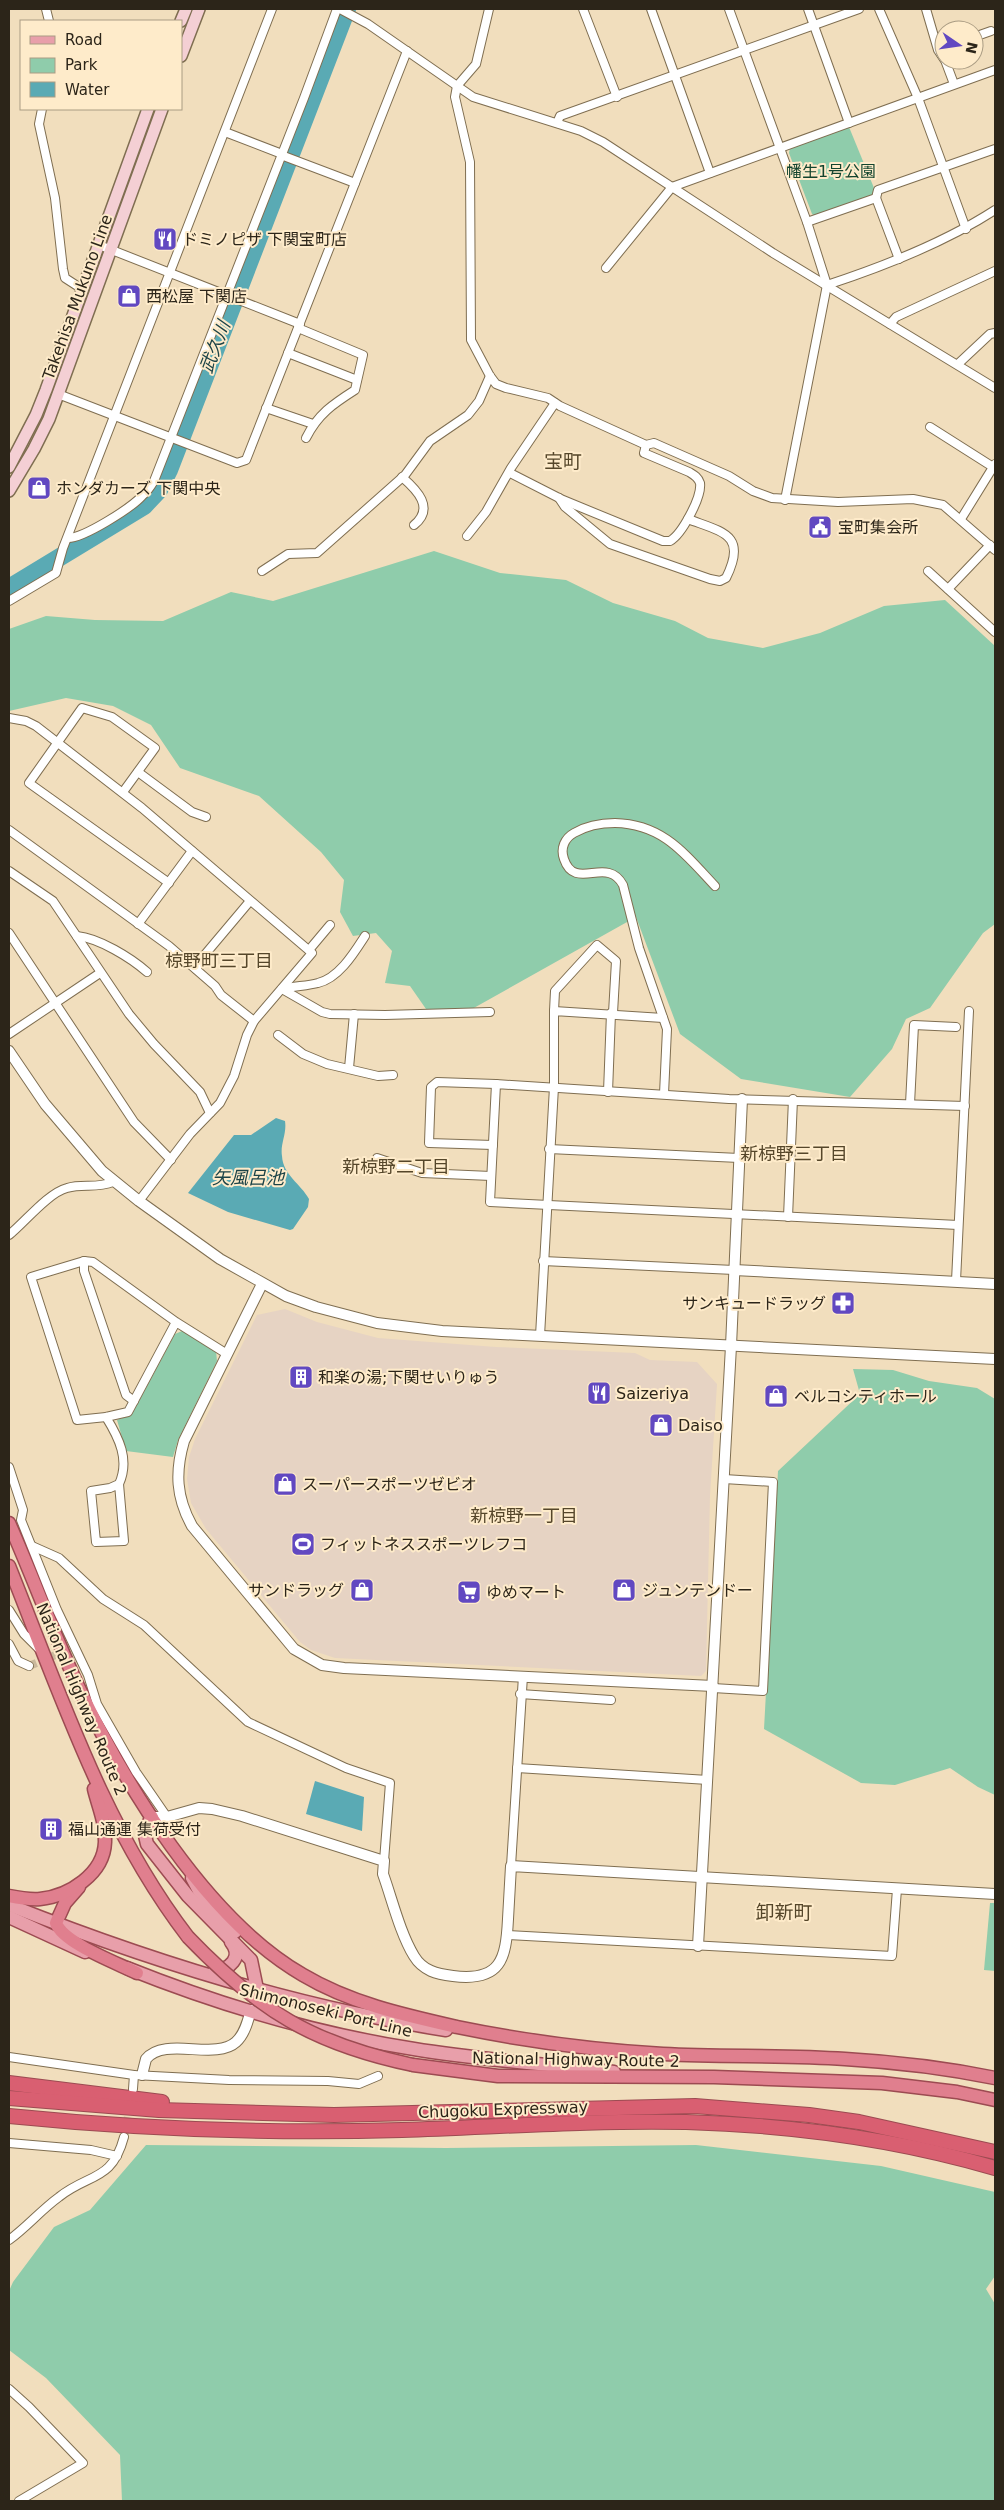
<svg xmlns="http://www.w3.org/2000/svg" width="1004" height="2510" font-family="'DejaVu Sans','Noto Sans JP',sans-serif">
<rect width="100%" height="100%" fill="#f1debd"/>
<polygon fill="#e6d3c3" points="285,1309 317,1322 378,1338 496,1347 635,1353 650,1360 697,1362 717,1384 710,1496 706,1671 701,1676 335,1658 311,1650 300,1642 206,1529 191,1503 187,1479 189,1457 195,1439 257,1315"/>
<g fill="#8fccab">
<polygon points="849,127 874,188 872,196 815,216 812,214 789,153 790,148"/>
<polygon points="434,551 500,573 566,580 613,603 675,621 708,638 763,648 820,633 884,606 945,600 995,646 995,924 983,933 930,1008 906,1019 892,1049 850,1097 741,1079 680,1034 636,917 472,1009 426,1009 410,986 385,983 392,951 376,933 353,936 340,912 344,880 321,852 259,796 180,768 151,725 113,706 66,698 9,711 9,629 46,616 95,620 163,621 231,592 273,601"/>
<polygon points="182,1331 216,1351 217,1361 178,1440 173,1457 126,1451 117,1420 132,1414 175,1334"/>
<polygon points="853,1369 893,1370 929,1381 977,1388 995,1399 995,1795 978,1787 950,1768 895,1785 861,1783 764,1729 778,1471 860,1394"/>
<polygon points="990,1903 995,1903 995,1971 984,1970"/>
<polygon points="146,2145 446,2148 696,2145 881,2166 995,2192 995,2276 986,2289 995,2304 995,2501 122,2501 120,2455 46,2378 9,2350 9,2291 13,2282 54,2227 90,2210"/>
</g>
<g fill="#5aaab4">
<path d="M276,1118L285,1121C287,1134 280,1144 282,1156C283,1175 301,1184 309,1199L308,1207L293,1229L290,1230L228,1212L188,1193L234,1135H251Z"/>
<polygon points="315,1781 364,1797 362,1831 306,1814"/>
</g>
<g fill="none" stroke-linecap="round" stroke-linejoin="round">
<polyline stroke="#5aaab4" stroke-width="18" points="9,588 144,506 159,490 169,470 347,9"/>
<g stroke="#cab99c" stroke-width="8" stroke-dasharray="8 4" stroke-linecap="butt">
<polyline points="29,1666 70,1649"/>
<polyline points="124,2137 130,2106"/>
</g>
<g stroke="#7f6e51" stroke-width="10">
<g id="minor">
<polyline points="46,9 49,21"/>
<polyline points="340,9 368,24 473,97 581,131 603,142 773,253 995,388"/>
<polyline points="489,9 476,64 457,86 455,97 470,162 471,340 490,376 496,384 506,388 548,398 560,406 646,445 654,443 729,476 753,491 772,498 838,502 913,499 943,505 995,550"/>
<polyline points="583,9 617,97"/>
<polyline points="651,9 710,173"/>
<polyline points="729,9 807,222 827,285 785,500"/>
<polyline points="808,9 849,123"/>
<polyline points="879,9 918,98 966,229"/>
<polyline points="926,9 938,50 944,59"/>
<polyline points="974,37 991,31"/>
<polyline points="945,60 954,84"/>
<polyline points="42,109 39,124 55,198 63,269 65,278 82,289"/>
<polyline points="557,123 560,116 859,9"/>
<polyline points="225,132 282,154"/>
<polyline points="281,155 355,183"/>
<polyline points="876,198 899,259"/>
<polyline points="807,222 876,198 878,190 995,149"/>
<polyline points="99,245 300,324"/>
<polyline points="606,268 672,187 995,70"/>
<path d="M827,285C885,266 944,243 995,210"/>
<polyline points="890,324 896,317 995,271"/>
<path d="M298,328L363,355L355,390C333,404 318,414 306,438"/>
<polyline points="288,353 357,380"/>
<polyline points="958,364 990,334 995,333"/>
<polyline points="58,394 237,463 246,460 407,51"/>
<polyline points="266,408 313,424"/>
<polyline points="930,427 993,467"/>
<path d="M510,473L563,500L663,541H670C682,534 702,497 700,483C698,477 694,475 689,472L644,453L646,445"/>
<path d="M402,477C417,490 435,508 414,525"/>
<path d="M559,498L565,507L610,544L710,579L720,581L726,578C748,534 722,532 688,519"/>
<polyline points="961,519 995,464"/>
<polyline points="467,536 486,512 511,468 555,403"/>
<path d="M68,538C84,538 131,508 142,496C147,492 151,486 154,481L304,98L337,9"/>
<polyline points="262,571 288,554 317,553 405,475 430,441 468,415 479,401 490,376"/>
<polyline points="928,571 995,632"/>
<polyline points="948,589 990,545"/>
<polyline points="9,601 56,573 63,548 272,9"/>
<polyline points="9,718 26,721 36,726 142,808 312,953 254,1021 247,1035 234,1076 220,1103 190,1134 139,1201"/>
<polyline points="138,772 192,812 206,817"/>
<polyline points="123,792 155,748 112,717 82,708 29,783 169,883"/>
<polyline points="9,830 169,946 215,986 221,995 254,1021"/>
<polyline points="9,871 53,901 129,1014 154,1044 200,1092 210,1113"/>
<polyline points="138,924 192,851"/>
<polyline points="9,933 134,1122 171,1160"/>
<path d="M77,936C99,938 131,958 147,972"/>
<polyline points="309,950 330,925"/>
<polyline points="196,969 202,958 250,901"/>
<polyline points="282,989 322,1012 330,1014 385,1015 490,1012"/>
<path d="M282,989C294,986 307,986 318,983C339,978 354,953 365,936"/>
<polyline points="554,1011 555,991 597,945 616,961 613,1013"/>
<polyline points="9,1034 100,973"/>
<polyline points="278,1035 303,1054 327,1064 378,1076 393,1075"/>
<polyline points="349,1068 354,1014"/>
<polyline points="608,1092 611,1013"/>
<path d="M664,1094L667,1029L639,948L623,885C607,855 575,892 564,859C560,848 565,838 574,833C586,826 601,823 615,823C663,824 685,854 715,886"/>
<polyline points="910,1104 914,1025 956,1027"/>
<polyline points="493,1145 429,1143 431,1087 437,1082 496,1084"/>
<polyline points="549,1149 739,1158"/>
<polyline points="377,1158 422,1173 491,1176"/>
<polyline points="788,1217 793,1099"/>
<polyline points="958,1225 490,1202 496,1084 729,1099 965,1106"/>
<path d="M9,1235C25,1222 48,1193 67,1188C83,1183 96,1189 113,1182"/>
<polyline points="84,1261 84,1271 126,1395 134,1401"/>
<polyline points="543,1261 734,1270"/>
<polyline points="956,1281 969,1011"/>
<polyline points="176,1322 128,1412 106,1417 77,1420 31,1277 84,1261 93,1262 176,1322 227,1354"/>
<polyline points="540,1336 554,1087 554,1011 663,1018"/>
<path d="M106,1417C119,1438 130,1460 119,1484L110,1488L91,1491L96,1542L124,1541L119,1484"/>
<polyline points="9,1467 23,1510 21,1520 57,1610 88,1675 97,1704 136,1772 167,1817"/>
<polyline points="32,1546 59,1558 103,1599 144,1625 248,1722 346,1768 390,1783 384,1861"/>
<polyline points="9,1610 24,1634 39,1649"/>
<polyline points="9,1644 18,1661 29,1666"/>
<polyline points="713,1688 763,1691 773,1482 724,1479"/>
<polyline points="520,1694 611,1700"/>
<polyline points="517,1768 708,1780"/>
<polyline points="511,1866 523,1676"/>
<polyline points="507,1935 892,1956 897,1889"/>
<polyline points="9,2057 134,2075 229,2080 328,2081 359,2084 378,2076"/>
<polyline points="133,2089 134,2075"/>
<polyline points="9,2143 91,2150 117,2156"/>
<path d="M9,2240C27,2227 41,2210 59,2197C89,2173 112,2182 124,2137"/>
<polyline points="9,2389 29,2407 83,2463 19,2501"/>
</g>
</g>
<g stroke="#7f6e51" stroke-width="12">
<g id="tertiary">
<polyline points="9,1051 45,1104 102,1171 139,1201 220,1259 286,1296 316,1307 377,1323 442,1331 995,1359"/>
<polyline points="734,1270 995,1284"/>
<path d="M262,1284L184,1441C175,1472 176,1497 192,1526L294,1649L322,1665L344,1668L713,1686"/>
<path d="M152,1817H167L199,1808L212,1809L242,1816L384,1861L383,1874C392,1899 400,1933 414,1956C423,1971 437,1974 453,1976C501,1982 506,1959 508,1919C509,1902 510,1884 511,1866L995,1894"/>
<polyline points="698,1946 731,1346 742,1099"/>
<path d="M142,2075L146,2059C165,2036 215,2061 236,2042C245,2034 248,2020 251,2010"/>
</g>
</g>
<g stroke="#7f6e51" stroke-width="14">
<g id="secondary">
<polyline points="181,21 186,9"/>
<polyline points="181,56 199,9"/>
<polyline points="9,467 36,415 46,390 148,109"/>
<polyline points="9,491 34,449 49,419 162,109"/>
</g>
</g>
<g stroke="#9c4b52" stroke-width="15">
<g id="primary">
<polyline points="152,1817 144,1831 147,1844 188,1896 251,1960 257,1989"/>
<polyline points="192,1878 199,1891 235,1932"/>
<path d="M9,1905C150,1961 295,2007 446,2030"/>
<polyline points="9,1917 85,1952"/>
<path d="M127,1968C217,2004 318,2034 414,2049C480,2060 547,2064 614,2072"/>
<path d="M214,1972C229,1969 244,1958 231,1942"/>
</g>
</g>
<g stroke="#9c4b52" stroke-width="15">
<g id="trunk">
<path d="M9,1523C33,1577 53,1633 78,1686C125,1785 206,1919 303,1975C350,2003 404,2015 457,2027C525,2041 593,2050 663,2054C724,2057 785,2055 845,2059C896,2062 946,2068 995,2078"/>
<path d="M9,1566C60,1693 104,1828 188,1937"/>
<path d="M79,1887L65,1903L56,1923C63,1943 117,1963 137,1973"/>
<path d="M9,1896C19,1898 29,1900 40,1899C69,1896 104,1874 105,1842C106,1823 98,1806 94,1789"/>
<polyline points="413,2065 498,2076 714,2077 882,2083 957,2092 995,2100"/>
</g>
</g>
<g stroke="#9c4b52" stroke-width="16">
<g id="motorway">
<polyline points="9,2083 162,2102"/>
<polyline points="9,2098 159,2110 334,2115 695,2106 809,2115 859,2122 995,2152"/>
<path d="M9,2116C139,2129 271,2134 402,2130C496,2127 591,2120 686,2122C789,2125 896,2139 995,2168"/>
</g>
</g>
<use href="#minor" stroke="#fff" stroke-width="8"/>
<use href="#tertiary" stroke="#fff" stroke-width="10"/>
<use href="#secondary" stroke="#f4cfd4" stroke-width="11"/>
<use href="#primary" stroke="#e89faa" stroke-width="12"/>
<use href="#trunk" stroke="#e07f8e" stroke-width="12"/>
<use href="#motorway" stroke="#d95f71" stroke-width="14"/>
<g stroke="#9c4b52" stroke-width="15" stroke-linecap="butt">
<path id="trunk-bridge" d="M188,1937C259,2011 313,2044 413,2065"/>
</g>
<use href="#trunk-bridge" stroke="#e07f8e" stroke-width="12"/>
</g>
<defs>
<g id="restaurant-square" transform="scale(1.25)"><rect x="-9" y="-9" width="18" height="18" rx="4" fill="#6148c1" stroke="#feebca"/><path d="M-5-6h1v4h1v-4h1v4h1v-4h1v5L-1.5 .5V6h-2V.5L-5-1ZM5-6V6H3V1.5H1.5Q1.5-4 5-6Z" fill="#fff"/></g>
<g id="shop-square" transform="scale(1.25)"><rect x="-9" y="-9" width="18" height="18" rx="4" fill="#6148c1" stroke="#feebca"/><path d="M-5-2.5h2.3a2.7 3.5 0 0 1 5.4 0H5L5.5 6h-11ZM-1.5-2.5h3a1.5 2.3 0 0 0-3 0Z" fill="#fff"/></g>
<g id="civic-square" transform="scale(1.25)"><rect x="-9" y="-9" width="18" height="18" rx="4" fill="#6148c1" stroke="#feebca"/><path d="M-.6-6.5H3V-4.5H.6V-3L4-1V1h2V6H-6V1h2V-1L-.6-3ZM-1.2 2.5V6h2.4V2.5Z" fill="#fff"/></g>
<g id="pharmacy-square" transform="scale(1.25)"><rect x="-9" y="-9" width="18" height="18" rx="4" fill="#6148c1" stroke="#feebca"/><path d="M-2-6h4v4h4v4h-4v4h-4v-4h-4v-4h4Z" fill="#fff"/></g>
<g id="building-square" transform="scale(1.25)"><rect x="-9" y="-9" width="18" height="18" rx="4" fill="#6148c1" stroke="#feebca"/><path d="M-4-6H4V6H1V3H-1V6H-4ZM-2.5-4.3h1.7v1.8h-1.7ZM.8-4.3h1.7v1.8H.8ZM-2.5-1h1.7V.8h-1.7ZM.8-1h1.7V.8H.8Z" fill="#fff"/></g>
<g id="stadium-square" transform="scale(1.25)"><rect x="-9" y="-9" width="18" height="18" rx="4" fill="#6148c1" stroke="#feebca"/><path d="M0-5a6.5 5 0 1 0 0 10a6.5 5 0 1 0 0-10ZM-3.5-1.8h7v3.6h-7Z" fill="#fff"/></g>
<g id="supermarket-square" transform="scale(1.25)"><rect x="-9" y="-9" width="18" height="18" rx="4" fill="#6148c1" stroke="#feebca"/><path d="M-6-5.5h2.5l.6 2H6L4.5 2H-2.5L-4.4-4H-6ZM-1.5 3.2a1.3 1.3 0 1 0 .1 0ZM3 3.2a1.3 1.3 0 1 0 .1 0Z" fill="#fff"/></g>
</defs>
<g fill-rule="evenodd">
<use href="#restaurant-square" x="165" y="239"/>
<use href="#shop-square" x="129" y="296"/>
<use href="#shop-square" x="39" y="488"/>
<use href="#civic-square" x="820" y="527"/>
<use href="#pharmacy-square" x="843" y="1303"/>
<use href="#building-square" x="301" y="1377"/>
<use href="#restaurant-square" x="599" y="1393"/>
<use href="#shop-square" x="776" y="1396"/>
<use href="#shop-square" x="661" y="1425"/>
<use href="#shop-square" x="285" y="1484"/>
<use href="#stadium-square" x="303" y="1544"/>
<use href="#shop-square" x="362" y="1590"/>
<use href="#shop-square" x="624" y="1590"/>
<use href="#supermarket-square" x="469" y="1592"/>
<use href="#building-square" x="51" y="1829"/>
</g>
<g text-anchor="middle" stroke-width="4" stroke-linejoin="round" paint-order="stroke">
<g font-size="16" fill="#12442e" stroke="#feebca">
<text x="831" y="177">幡生1号公園</text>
</g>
<g font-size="16" fill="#2c2519" stroke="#feebca" text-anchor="start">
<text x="182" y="245">ドミノピザ 下関宝町店</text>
<text x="146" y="302">西松屋 下関店</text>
<text x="56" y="494">ホンダカーズ 下関中央</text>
<text x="838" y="533">宝町集会所</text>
<text x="826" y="1309" text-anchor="end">サンキュードラッグ</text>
<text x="318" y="1383">和楽の湯;下関せいりゅう</text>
<text x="616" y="1399">Saizeriya</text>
<text x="794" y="1402">ベルコシティホール</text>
<text x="678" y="1431">Daiso</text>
<text x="302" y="1490">スーパースポーツゼビオ</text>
<text x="320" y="1550">フィットネススポーツレフコ</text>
<text x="344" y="1596" text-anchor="end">サンドラッグ</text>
<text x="642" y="1596">ジュンテンドー</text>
<text x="486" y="1598">ゆめマート</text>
<text x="68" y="1835">福山通運 集荷受付</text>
</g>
<g font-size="16" fill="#2c2519" stroke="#feebca">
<text transform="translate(77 297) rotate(-70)" y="6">Takehisa Mukuno Line</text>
<text transform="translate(82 1699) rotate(67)" y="6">National Highway Route 2</text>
<text transform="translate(326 2010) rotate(14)" y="6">Shimonoseki Port Line</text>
<text transform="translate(576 2059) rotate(1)" y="6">National Highway Route 2</text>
<text transform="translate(503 2109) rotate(-2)" y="6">Chugoku Expressway</text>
</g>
<g font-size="18" font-style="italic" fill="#1c4347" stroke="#feebca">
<text transform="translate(215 347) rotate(-69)" y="6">武久川</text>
<text x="248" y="1184">矢風呂池</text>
</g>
<g font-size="18" fill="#55462a" stroke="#feebca">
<text x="219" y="967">椋野町三丁目</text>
<text x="794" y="1160">新椋野三丁目</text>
<text x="396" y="1173">新椋野二丁目</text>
<text x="524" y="1522">新椋野一丁目</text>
</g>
<g font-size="19" fill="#55462a" stroke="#feebca">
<text x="563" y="468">宝町</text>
<text x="784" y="1919">卸新町</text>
</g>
</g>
<rect width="1004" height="2510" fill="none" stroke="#2c2519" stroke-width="20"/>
<rect x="20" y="20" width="162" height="90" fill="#feebca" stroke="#aa9c83"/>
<rect x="30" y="36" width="25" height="8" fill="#e89faa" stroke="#aa9c83"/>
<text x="65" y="45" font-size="15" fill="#2c2519">Road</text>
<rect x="30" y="58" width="25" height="15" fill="#8fccab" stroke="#aa9c83"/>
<text x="65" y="70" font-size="15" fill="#2c2519">Park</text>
<rect x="30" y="82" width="25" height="15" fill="#5aaab4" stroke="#aa9c83"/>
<text x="65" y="95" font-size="15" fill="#2c2519">Water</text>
<g transform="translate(959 45) rotate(103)"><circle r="24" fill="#feebca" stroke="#aa9c83"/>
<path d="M0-4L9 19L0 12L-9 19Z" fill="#6148c1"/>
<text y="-8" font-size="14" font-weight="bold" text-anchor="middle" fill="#2c2519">N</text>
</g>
</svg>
